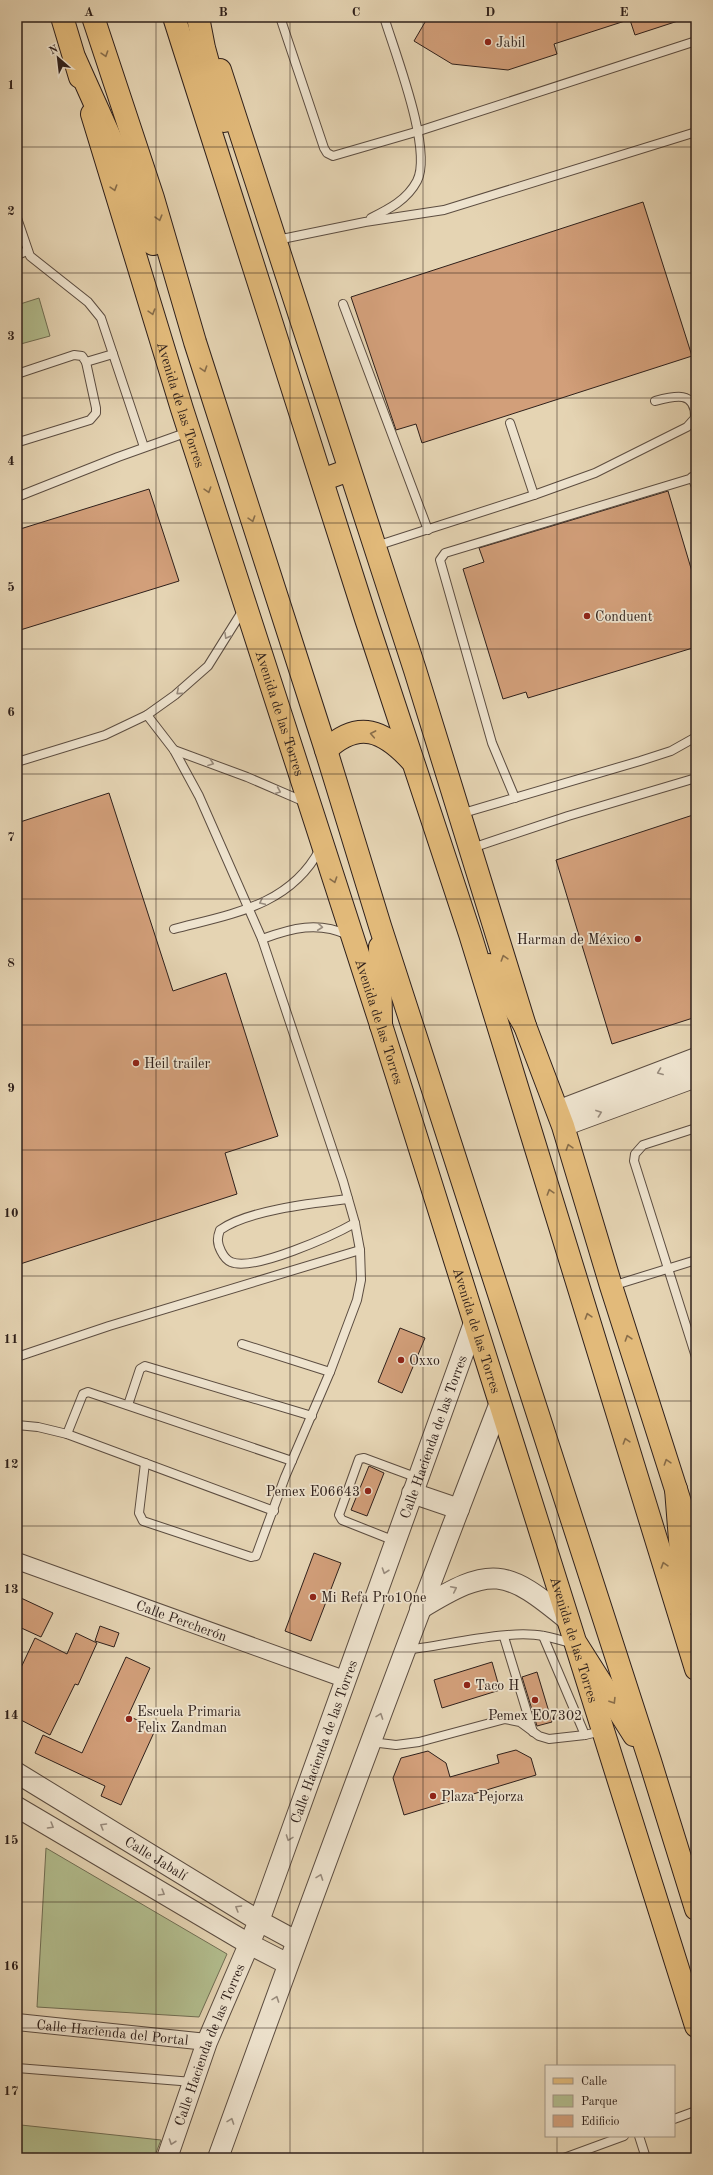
<svg xmlns="http://www.w3.org/2000/svg" width="713" height="2175" font-family="'Old Standard TT',serif">
<rect width="100%" height="100%" fill="#e5d4b3"/>
<filter id="stains"><feTurbulence type="fractalNoise" baseFrequency=".005" numOctaves="4"/><feColorMatrix values="0 0 0 0 .2 0 0 0 0 .09 0 0 0 0 .02 0 0 0 .5 -.17"/></filter>
<radialGradient id="worn" r=".72"><stop offset=".6" stop-color="#630" stop-opacity="0"/><stop offset="1" stop-color="#630" stop-opacity=".3"/></radialGradient>
<g fill="#b2bd8e" stroke="#706e54">
<polygon points="39,298 50,336 17,345 17,305"/>
<polygon points="46,1848 227,1954 199,2017 37,2007"/>
<polygon points="21,2125 161,2140 154,2158 18,2158"/>
</g>
<g fill="#d29f7a" stroke="#2f201b">
<polygon points="428,17 628,17 628,20 554,44 557,54 508,70 452,64 414,41"/>
<polygon points="629,17 681,17 681,20 635,35"/>
<polygon points="643,202 692,356 422,443 416,424 396,430 351,297"/>
<polygon points="149,489 179,581 17,631 17,530"/>
<polygon points="668,491 696,585 696,647 528,698 526,692 503,699 463,569 484,562 479,548"/>
<polygon points="109,793 173,991 226,973 278,1136 225,1153 237,1194 17,1265 17,823"/>
<polygon points="696,814 696,1017 612,1044 556,860"/>
<polygon points="400,1328 425,1338 402,1393 378,1382"/>
<polygon points="369,1466 384,1473 367,1516 351,1510"/>
<polygon points="314,1553 341,1563 311,1641 285,1631"/>
<polygon points="21,1598 53,1613 41,1637 17,1626 17,1607"/>
<polygon points="100,1626 119,1633 114,1647 95,1641"/>
<polygon points="76,1633 97,1643 78,1685 75,1684 50,1735 17,1718 17,1676 35,1638 67,1654"/>
<polygon points="126,1657 150,1668 128,1716 156,1728 121,1805 101,1796 105,1786 35,1753 43,1735 82,1753"/>
<polygon points="492,1662 500,1690 442,1708 434,1680"/>
<polygon points="537,1672 552,1722 537,1726 522,1677"/>
<polygon points="516,1750 531,1758 536,1775 404,1815 393,1778 401,1758 428,1751 446,1763 450,1777 499,1763 497,1755"/>
</g>
<g fill="none" stroke-linecap="round" stroke-linejoin="round">
<g stroke="#5c4d41" stroke-width="10">
<g id="service">
<polyline points="280,17 324,148 327,153 333,156 419,131 696,41"/>
<polyline points="17,218 30,256 88,302 101,318 144,447"/>
<path d="M371,218C389,209 407,200 417,181C433,150 395,53 384,17"/>
<polyline points="277,240 365,222 444,210 696,132"/>
<polyline points="17,255 27,251"/>
<polyline points="343,304 428,530"/>
<polyline points="86,362 113,354"/>
<polyline points="17,374 74,355 82,356 86,362 96,408 96,413 90,420 22,441 17,440"/>
<polyline points="510,423 534,495"/>
<polyline points="692,477 696,487"/>
<polyline points="17,497 118,457 188,432"/>
<path d="M376,546L534,495L595,473L687,427L695,418C696,390 674,396 655,401"/>
<polyline points="147,715 175,695 208,666 243,610"/>
<polyline points="174,750 247,777 305,802"/>
<polyline points="17,762 105,735 147,715 174,750 199,796 262,939 343,1181 355,1223 360,1250 361,1280 357,1300 330,1372 285,1477 256,1556 251,1557 143,1521 139,1513 145,1463"/>
<polyline points="515,798 492,743 440,560 445,553 696,477"/>
<polyline points="460,814 640,761 671,751 696,737"/>
<polyline points="472,848 568,816 696,778"/>
<path d="M174,929C231,914 290,906 320,849"/>
<path d="M262,939C292,928 318,921 348,935"/>
<polyline points="696,1128 643,1145 635,1154 634,1161 696,1357"/>
<path d="M348,1199C314,1203 248,1210 220,1230C217,1238 217,1243 221,1251C223,1255 226,1260 231,1262C253,1272 334,1235 355,1223"/>
<polyline points="612,1286 696,1260"/>
<polyline points="242,1344 330,1372"/>
<polyline points="17,1357 109,1326 360,1250"/>
<polyline points="128,1405 140,1369 145,1366 312,1416"/>
<polyline points="17,1425 38,1427 67,1434 274,1511"/>
<polyline points="67,1434 83,1394 88,1392 292,1461"/>
<polyline points="395,1541 342,1520 339,1515 359,1459 364,1458 418,1478"/>
<polyline points="543,1636 585,1735"/>
<polyline points="504,1637 533,1732"/>
<path d="M405,1650C445,1646 506,1629 544,1636C554,1638 564,1641 574,1644"/>
<polyline points="371,1742 396,1745 419,1742 505,1719 520,1722 539,1736 549,1739 585,1735 602,1731"/>
<polyline points="17,2068 193,2082"/>
<polyline points="674,2119 696,2111"/>
<polyline points="639,2136 646,2158"/>
<polyline points="564,2158 624,2136"/>
</g>
</g>
<g stroke="#5c4d41" stroke-width="18">
<g id="minor">
<path id="s1" d="M17,1561L347,1680"/>
<path id="s2" d="M17,2022L207,2042"/>
</g>
</g>
<g stroke="#5c4d41" stroke-width="22">
<g id="tertiary">
<polyline points="557,1111 696,1058"/>
<polyline points="563,1126 696,1077"/>
<polyline points="412,1493 459,1509"/>
<path d="M420,1609C492,1565 505,1568 569,1621"/>
<path id="s3" d="M17,1773L259,1921L296,1941"/>
<polyline points="17,1807 249,1944 288,1964"/>
<path id="s4" d="M167,2158L207,2042L259,1921L474,1323"/>
<path d="M218,2158C309,1906 402,1655 499,1405"/>
</g>
</g>
<g stroke="#2f201b" stroke-width="24">
<g id="primary">
<polyline points="62,17 80,77"/>
<polyline points="220,70 415,670 525,1026 563,1126 611,1286 696,1552"/>
<path id="s5" d="M92,114L182,409L381,1025L696,2026"/>
</g>
</g>
<g stroke="#2f201b" stroke-width="24">
<g id="trunk">
<polyline points="93,17 153,198 195,342 326,750 380,926 650,1761 696,1909"/>
<polyline points="174,17 366,619 470,934 696,1669"/>
<polyline points="198,17 204,48 224,121"/>
<polyline points="75,59 114,146 153,244"/>
<polyline points="322,480 349,470"/>
<path d="M326,750C359,719 384,731 411,760"/>
<polyline points="380,947 381,1025"/>
<polyline points="489,965 525,1026"/>
<polyline points="676,1489 685,1604"/>
<polyline points="577,1645 634,1735"/>
</g>
</g>
<use href="#service" stroke="#eee3ce" stroke-width="8"/>
<use href="#minor" stroke="#eee3ce" stroke-width="16"/>
<use href="#tertiary" stroke="#eee3ce" stroke-width="20"/>
<use href="#primary" stroke="#e2ba7a" stroke-width="22"/>
<use href="#trunk" stroke="#e2ba7a" stroke-width="22"/>
</g>
<defs><path id="oneway-chevron" d="M-2-3.5L2.5 0L-2 3.5" fill="none" stroke-width="1.6" stroke-linecap="round" stroke-linejoin="round"/></defs>
<g stroke="#886d4a">
<use href="#oneway-chevron" transform="translate(105 54) rotate(72)"/>
<use href="#oneway-chevron" transform="translate(114 188) rotate(73)"/>
<use href="#oneway-chevron" transform="translate(159 218) rotate(74)"/>
<use href="#oneway-chevron" transform="translate(152 312) rotate(73)"/>
<use href="#oneway-chevron" transform="translate(204 369) rotate(72)"/>
<use href="#oneway-chevron" transform="translate(208 490) rotate(72)"/>
<use href="#oneway-chevron" transform="translate(252 519) rotate(72)"/>
<use href="#oneway-chevron" transform="translate(373 734) rotate(-169)"/>
<use href="#oneway-chevron" transform="translate(334 880) rotate(72)"/>
<use href="#oneway-chevron" transform="translate(504 958) rotate(-107)"/>
<use href="#oneway-chevron" transform="translate(569 1147) rotate(-107)"/>
<use href="#oneway-chevron" transform="translate(550 1192) rotate(-107)"/>
<use href="#oneway-chevron" transform="translate(588 1316) rotate(-107)"/>
<use href="#oneway-chevron" transform="translate(628 1338) rotate(-108)"/>
<use href="#oneway-chevron" transform="translate(626 1441) rotate(-107)"/>
<use href="#oneway-chevron" transform="translate(667 1462) rotate(-108)"/>
<use href="#oneway-chevron" transform="translate(664 1565) rotate(-107)"/>
<use href="#oneway-chevron" transform="translate(613 1701) rotate(58)"/>
</g>
<g stroke="#988b7d">
<use href="#oneway-chevron" transform="translate(227 636) rotate(120)"/>
<use href="#oneway-chevron" transform="translate(179 692) rotate(139)"/>
<use href="#oneway-chevron" transform="translate(211 763) rotate(20)"/>
<use href="#oneway-chevron" transform="translate(278 791) rotate(23)"/>
<use href="#oneway-chevron" transform="translate(262 902) rotate(155)"/>
<use href="#oneway-chevron" transform="translate(320 927) rotate(6)"/>
<use href="#oneway-chevron" transform="translate(660 1072) rotate(159)"/>
<use href="#oneway-chevron" transform="translate(599 1113) rotate(-20)"/>
<use href="#oneway-chevron" transform="translate(385 1571) rotate(109)"/>
<use href="#oneway-chevron" transform="translate(454 1589) rotate(-26)"/>
<use href="#oneway-chevron" transform="translate(380 1716) rotate(-70)"/>
<use href="#oneway-chevron" transform="translate(51 1826) rotate(31)"/>
<use href="#oneway-chevron" transform="translate(103 1826) rotate(-149)"/>
<use href="#oneway-chevron" transform="translate(289 1838) rotate(110)"/>
<use href="#oneway-chevron" transform="translate(320 1877) rotate(-70)"/>
<use href="#oneway-chevron" transform="translate(162 1893) rotate(31)"/>
<use href="#oneway-chevron" transform="translate(238 1908) rotate(-149)"/>
<use href="#oneway-chevron" transform="translate(276 1999) rotate(-70)"/>
<use href="#oneway-chevron" transform="translate(231 2121) rotate(-70)"/>
<use href="#oneway-chevron" transform="translate(172 2142) rotate(109)"/>
</g>
<path fill="none" stroke="#2f201b" stroke-width="1" stroke-opacity="0.55" d="M156,17V2158M290,17V2158M423,17V2158M557,17V2066M17,147H696M17,273H696M17,398H696M17,523H696M17,649H696M17,774H696M17,899H696M17,1025H696M17,1150H696M17,1276H696M17,1401H696M17,1526H696M17,1652H696M17,1777H696M17,1902H696M17,2028H696M557,2136V2158"/>
<g fill="#8f2418" stroke="#eee3ce" stroke-width="1.5">
<circle cx="488" cy="42" r="4"/>
<circle cx="587" cy="616" r="4"/>
<circle cx="638" cy="939" r="4"/>
<circle cx="136" cy="1063" r="4"/>
<circle cx="401" cy="1360" r="4"/>
<circle cx="368" cy="1491" r="4"/>
<circle cx="313" cy="1597" r="4"/>
<circle cx="467" cy="1685" r="4"/>
<circle cx="535" cy="1700" r="4"/>
<circle cx="129" cy="1719" r="4"/>
<circle cx="433" cy="1796" r="4"/>
</g>
<g text-anchor="middle" stroke-width="3.5" stroke-linejoin="round" paint-order="stroke">
<g font-size="14" fill="#2f201b" stroke="#eee3ce" text-anchor="start">
<text x="496" y="47">Jabil</text>
<text x="595" y="621">Conduent</text>
<text x="630" y="944" text-anchor="end">Harman de México</text>
<text x="144" y="1068">Heil trailer</text>
<text x="409" y="1365">Oxxo</text>
<text x="360" y="1496" text-anchor="end">Pemex E06643</text>
<text x="321" y="1602">Mi Refa Pro1One</text>
<text x="475" y="1690">Taco H</text>
<text x="137" y="1716">Escuela Primaria<tspan x="137" dy="16">Felix Zandman</tspan></text>
<text x="535" y="1720" text-anchor="middle">Pemex E07302</text>
<text x="441" y="1801">Plaza Pejorza</text>
</g>
<g font-size="14" fill="#2f201b" stroke="#eee3ce">
<text dy="5" stroke="none"><textPath href="#s5" startOffset="304">Avenida de las Torres</textPath></text>
<text dy="5" stroke="none"><textPath href="#s5" startOffset="628">Avenida de las Torres</textPath></text>
<text dy="5" stroke="none"><textPath href="#s5" startOffset="952">Avenida de las Torres</textPath></text>
<text dy="5" stroke="none"><textPath href="#s5" startOffset="1276">Avenida de las Torres</textPath></text>
<text dy="5" stroke="none"><textPath href="#s4" startOffset="769">Calle Hacienda de las Torres</textPath></text>
<text dy="5" stroke="none"><textPath href="#s1" startOffset="175">Calle Percherón</textPath></text>
<text dy="5" stroke="none"><textPath href="#s5" startOffset="1600">Avenida de las Torres</textPath></text>
<text dy="5" stroke="none"><textPath href="#s4" startOffset="445">Calle Hacienda de las Torres</textPath></text>
<text dy="5" stroke="none"><textPath href="#s3" startOffset="163">Calle Jabalí</textPath></text>
<text dy="5" stroke="none"><textPath href="#s2" startOffset="96">Calle Hacienda del Portal</textPath></text>
<text dy="5" stroke="none"><textPath href="#s4" startOffset="121">Calle Hacienda de las Torres</textPath></text>
</g>
</g>
<rect width="713" height="2175" fill="none" stroke="#e5d4b3" stroke-width="44"/>
<rect x="545" y="2065" width="130" height="72" fill="#eee3ce" stroke="#a29586"/>
<rect x="553" y="2078" width="20" height="6" fill="#e2ba7a" stroke="#a29586"/>
<text x="581" y="2085" font-size="12" fill="#2f201b">Calle</text>
<rect x="553" y="2095" width="20" height="12" fill="#b2bd8e" stroke="#a29586"/>
<text x="581" y="2105" font-size="12" fill="#2f201b">Parque</text>
<rect x="553" y="2115" width="20" height="12" fill="#d29f7a" stroke="#a29586"/>
<text x="581" y="2125" font-size="12" fill="#2f201b">Edificio</text>
<g transform="translate(58 58) rotate(332)" stroke="#eee3ce" stroke-width="3" paint-order="stroke">
<path d="M0-3L7 15L0 10L-7 15Z" fill="#2f201b"/>
<text y="-6" font-size="11" font-weight="bold" text-anchor="middle" fill="#2f201b">N</text>
</g>
<rect x="22" y="22" width="669" height="2131" fill="none" stroke="#2f201b" stroke-width="1.5"/>
<g font-size="13" text-anchor="middle" font-weight="bold" fill="#2f201b">
<text x="89" y="16">A</text>
<text x="223" y="16">B</text>
<text x="356" y="16">C</text>
<text x="490" y="16">D</text>
<text x="624" y="16">E</text>
<text x="11" y="89">1</text>
<text x="11" y="215">2</text>
<text x="11" y="340">3</text>
<text x="11" y="465">4</text>
<text x="11" y="591">5</text>
<text x="11" y="716">6</text>
<text x="11" y="841">7</text>
<text x="11" y="967">8</text>
<text x="11" y="1092">9</text>
<text x="11" y="1217">10</text>
<text x="11" y="1343">11</text>
<text x="11" y="1468">12</text>
<text x="11" y="1593">13</text>
<text x="11" y="1719">14</text>
<text x="11" y="1844">15</text>
<text x="11" y="1970">16</text>
<text x="11" y="2095">17</text>
</g>
<rect width="100%" height="100%" filter="url(#stains)"/>
<rect width="100%" height="100%" fill="url(#worn)"/>
</svg>
